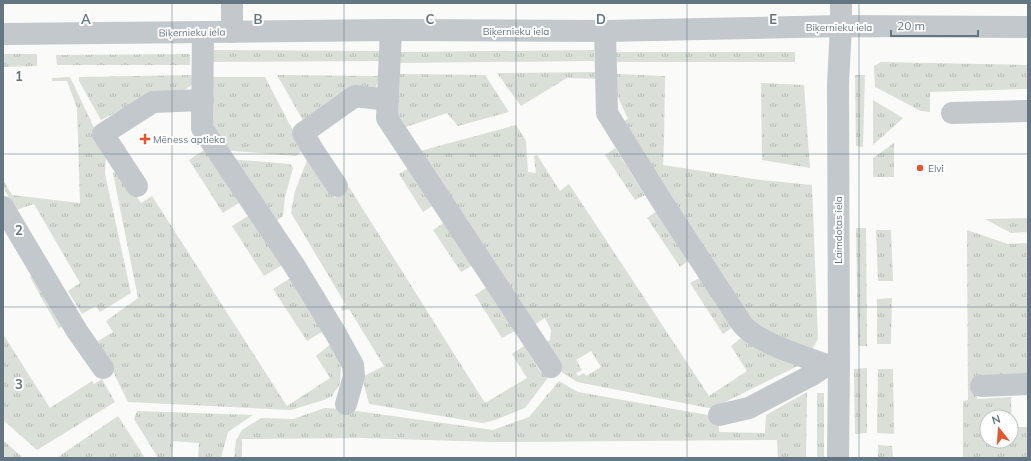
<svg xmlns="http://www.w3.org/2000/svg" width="1031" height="461" font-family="Mulish,sans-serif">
<defs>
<pattern id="grass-tufts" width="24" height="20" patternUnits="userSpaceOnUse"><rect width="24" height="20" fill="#dadfd7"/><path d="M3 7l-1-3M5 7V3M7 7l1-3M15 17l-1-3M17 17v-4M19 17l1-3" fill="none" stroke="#b4b9b4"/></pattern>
</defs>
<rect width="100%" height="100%" fill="#fafaf8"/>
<g fill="url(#grass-tufts)" fill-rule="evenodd">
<polygon points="211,50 380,51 380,61 211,62"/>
<polygon points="594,50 594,61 399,63 400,52"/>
<rect x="616" y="52" width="179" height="10"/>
<polygon points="3,54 37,54 37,66 3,67"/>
<polygon points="190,54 190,65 57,65 56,55"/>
<polygon points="881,62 1028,65 1028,89 930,92 930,112 921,111 875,87 874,66"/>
<polygon points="601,72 600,79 567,78 521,106 497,73"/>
<polygon points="400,74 485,75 509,112 458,126 447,113 406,127 398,115"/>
<polygon points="616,74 665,76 664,141 663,165 761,180 812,185 818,339 813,348 776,338 749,321 622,122 628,119 615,91"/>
<polygon points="192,75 192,85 178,94 151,95 101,120 79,81 79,77"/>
<polygon points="277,75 379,76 376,88 305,124"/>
<polygon points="855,75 865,75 863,147 856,146"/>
<polygon points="70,77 106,153 105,174 131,293 100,312 96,306 82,314 68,291 80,283 34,204 16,210 3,187 3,180 12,195 80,203 77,108 67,81 52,81 52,78"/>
<polygon points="209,77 265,77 303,150 296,156 223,150 208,126"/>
<polygon points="761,83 804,85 810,168 762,160"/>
<polygon points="873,100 903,118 873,145"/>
<path d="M516,125L526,141L528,172L536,173L534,156L537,155L560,191L569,184L709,396L747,371L731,346L741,338L804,363L719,405V410L577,382L562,372L555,364L546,342L550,340L551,330L545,318L534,325L420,151ZM591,351L601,367L586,376L584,373L578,376L576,373L582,370L576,360Z"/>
<polygon points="894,143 894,177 873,177 873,158"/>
<polygon points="615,148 645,195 635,200 605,155"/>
<polygon points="204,150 209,159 214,156 242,201 223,213 189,160"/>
<polygon points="228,159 290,164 293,168 285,197 283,216 272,224"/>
<polygon points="307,160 335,198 349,187 485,403 527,378 512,354 524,346 541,373 546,369 550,375 525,408 495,420 483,423 369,404 362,377 384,366 349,309 342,311 341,307 346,305 291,213 295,191"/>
<polygon points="410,167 435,204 423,212 399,174"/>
<polygon points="119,169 141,203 152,196 287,406 330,378 316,356 332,343 339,355 341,368 340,384 332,396 324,400 291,410 128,402 98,341 113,332 106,321 138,298 113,173"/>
<polygon points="657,211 689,260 680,267 647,218"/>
<polygon points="251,214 284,264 264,276 232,226"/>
<polygon points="1028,218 1028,232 1011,233 985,219"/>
<polygon points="445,222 473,265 461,272 433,230"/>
<polygon points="856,228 866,228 867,346 858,346"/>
<polygon points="876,230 891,230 893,281 878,281"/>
<path d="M967,230L1008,244L1028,243V377L976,378L977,399L1011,397L1012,427H1028V458H963V401L968,400ZM987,417H1011V441H987Z"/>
<polygon points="36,273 63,325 59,329 30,277"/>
<polygon points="292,277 325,330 307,341 273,289"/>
<polygon points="701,277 733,327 723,334 690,283"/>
<polygon points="487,287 515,331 502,338 475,295"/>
<polygon points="892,298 891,344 877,344 877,299"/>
<polygon points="3,334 50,408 92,381 94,384 102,379 115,402 37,450 3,420"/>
<polygon points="867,368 867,433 855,434 854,369"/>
<polygon points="878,369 893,369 894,434 877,433"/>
<polygon points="559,381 578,392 719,417 719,432 765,433 766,415 807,392 806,458 778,458 777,440 493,442 361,438 242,439 242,458 234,458 236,440 242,430 261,418 293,419 325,408 342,409 493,430 529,417"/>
<rect x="817" y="393" width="7" height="65"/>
<polygon points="137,411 253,415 228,432 221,458 198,458 199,443 173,441 172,458 158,458 134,419"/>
<polygon points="118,416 145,458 58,457"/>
<polygon points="3,440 23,458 3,458"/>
<polygon points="878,445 892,446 893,458 878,458"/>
</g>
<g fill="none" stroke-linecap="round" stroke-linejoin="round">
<g stroke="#c3c8cc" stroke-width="22">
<polyline points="232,3 232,32"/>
<polyline points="391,30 387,118 551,367"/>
<path d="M605,31L607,113L661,200L742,324C757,343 803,356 827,365"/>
<polyline points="203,32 202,128 294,265 336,334 353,365 354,376 346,404"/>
<polyline points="3,34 391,30 605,31 841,26 1028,27"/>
<polyline points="952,113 1028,111"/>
<polyline points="137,186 103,134 153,102 203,100"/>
<polyline points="337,186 313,150 303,133 355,96 388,100"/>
<polyline points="3,207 77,331 103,368"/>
<polyline points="981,386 1028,384"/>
<polyline points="719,415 749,408 812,375 827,365 838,364"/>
<polyline points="838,458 839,364 838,84 841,26 841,3"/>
</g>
</g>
<path fill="none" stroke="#657683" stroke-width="1" stroke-opacity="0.55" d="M172,3V458M344,3V458M516,3V458M687,3V458M859,3V458M3,154H1028M3,307H1028"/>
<g fill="#e4572e" stroke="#fff" stroke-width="1.5">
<path d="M143 133h4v4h4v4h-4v4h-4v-4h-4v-4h4z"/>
<circle cx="920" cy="168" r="4"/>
</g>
<g text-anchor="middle" stroke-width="4" stroke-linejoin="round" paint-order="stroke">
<g font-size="10" fill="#657683" stroke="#fff">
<text x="839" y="31">Biķernieku iela</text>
<text x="516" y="35">Biķernieku iela</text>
<text transform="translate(192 32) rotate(-1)" y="4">Biķernieku iela</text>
<text transform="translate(838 230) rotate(-90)" y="4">Laimdotas iela</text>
</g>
<g font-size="10" fill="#657683" stroke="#fff" text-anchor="start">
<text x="153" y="143">Mēness aptieka</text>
<text x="928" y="172">Elvi</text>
</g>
</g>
<g font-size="13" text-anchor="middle" font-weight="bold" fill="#657683" stroke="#fff" stroke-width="4" stroke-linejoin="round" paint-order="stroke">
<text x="86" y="24">A</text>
<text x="258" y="24">B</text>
<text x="430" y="24">C</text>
<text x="601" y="24">D</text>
<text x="773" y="24">E</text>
<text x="19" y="81">1</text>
<text x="19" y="235">2</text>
<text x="19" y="389">3</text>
</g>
<rect width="1031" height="461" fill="none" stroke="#657683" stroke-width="8"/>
<g transform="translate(999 429) rotate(343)"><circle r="19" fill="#ffffff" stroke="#c1c8cd"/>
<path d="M0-3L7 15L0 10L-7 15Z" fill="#e4572e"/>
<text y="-6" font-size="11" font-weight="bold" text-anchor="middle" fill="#657683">N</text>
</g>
<path d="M891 30v6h87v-6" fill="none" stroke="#657683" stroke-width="2"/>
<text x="897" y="30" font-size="12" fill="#657683" stroke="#ffffff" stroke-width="3" paint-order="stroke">20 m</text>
</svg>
